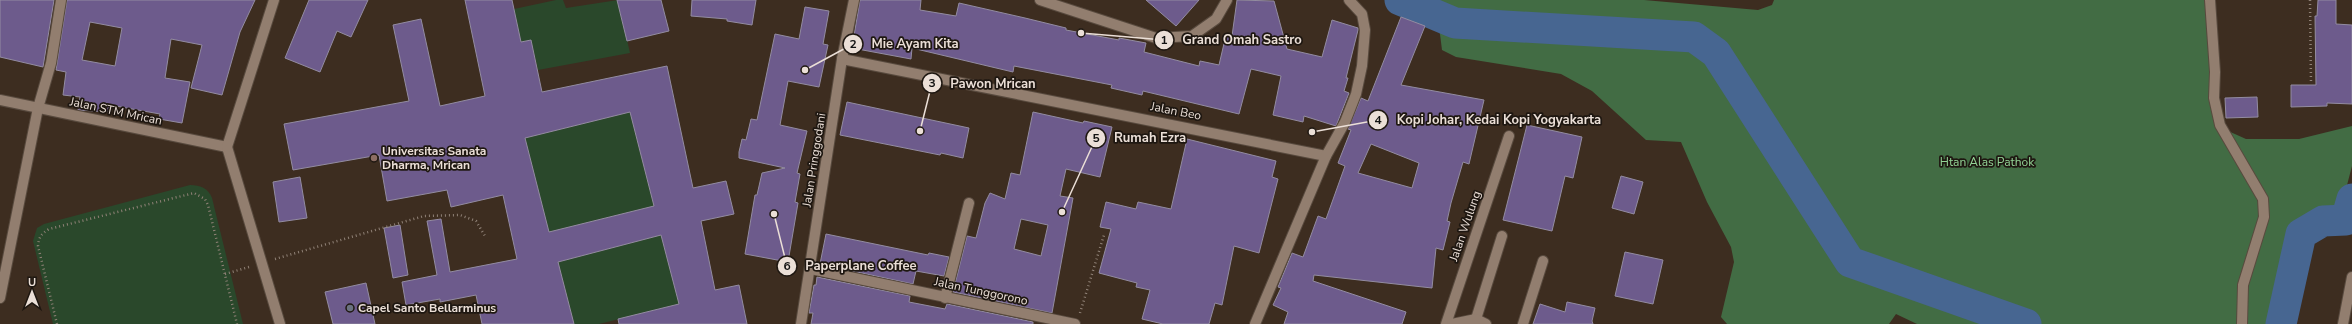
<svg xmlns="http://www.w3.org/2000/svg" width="2352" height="324" font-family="'Nunito Sans',sans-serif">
<rect width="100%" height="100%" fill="#3d2d20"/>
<g fill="#2a482b">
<polygon points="556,0 563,0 566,8 618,0 630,53 538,70 531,40 521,42 514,9"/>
<polygon points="630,112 654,206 549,232 525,138"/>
<path d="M190,185C200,185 208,188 212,198L243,324H53L33,241L37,228L44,224Z"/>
<polygon points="661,235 679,304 599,324 574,324 558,262"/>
</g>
<polygon fill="#426c44" points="1398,0 1644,0 1758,10 1772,5 1774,0 2208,0 2217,126 2246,139 2299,139 2352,126 2352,166 2340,212 2321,213 2294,229 2273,324 1917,324 1896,314 1889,324 1727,324 1721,317 1734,262 1731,247 1707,202 1681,142 1646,140 1592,91 1561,74 1456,57 1442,50 1440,34 1434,20"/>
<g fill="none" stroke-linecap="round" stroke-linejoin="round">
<g stroke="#476691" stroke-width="31">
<polyline points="1400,0 1455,23 1694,37 1716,53 1850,262 2026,324"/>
<polyline points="2281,324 2301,234 2323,221 2346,220 2352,199"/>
</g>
</g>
<g fill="#6d5b8c" stroke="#938ca1" fill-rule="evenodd">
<polygon points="0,0 54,0 43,67 0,57"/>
<path d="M67,0H255L240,32L222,95L191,88L202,45L171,39L165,78L190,82L182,123L159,119L160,114L110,105L108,112L78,110L80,97L63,95L66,72L56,70ZM90,22L122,28L115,66L82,60Z"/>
<polygon points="309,0 368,0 351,37 337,31 320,72 285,58"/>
<path d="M465,0H512L521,42L531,40L542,92L667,66L693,188L726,181L734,214L701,221L715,290L739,285L747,324H619L618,319L679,304L661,235L558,262L574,324H482L476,295L440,302V299L406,305L402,282L437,275L427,221L441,219L450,272L517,259L503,195L451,207L447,190L387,201L379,155L293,170L284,124L409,101L393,25L421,19L440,106L485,96ZM630,112L654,206L549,232L525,138Z"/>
<polygon points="617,0 661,0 669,31 627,41"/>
<polygon points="692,0 756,0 752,25 727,21 727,19 691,16"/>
<polygon points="860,0 921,0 920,10 956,16 959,3 1025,18 1066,28 1066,30 1119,40 1119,38 1146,43 1144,52 1199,66 1200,61 1219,65 1226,35 1232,36 1237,0 1274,1 1287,49 1322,57 1332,20 1358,28 1358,30 1346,78 1348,78 1344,91 1349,93 1336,126 1304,116 1303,122 1273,115 1281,76 1251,69 1239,114 1143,91 1142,95 1111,88 1112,85 1014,66 1013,72 912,48 911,59 852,48"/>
<polygon points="1146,0 1199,0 1176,26"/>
<polygon points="2318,0 2336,0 2336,24 2352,25 2352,104 2327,103 2327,106 2291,107 2291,85 2316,85 2315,16 2317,16"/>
<polygon points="805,7 829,11 823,44 828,45 819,87 788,81 780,125 807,131 797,173 800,174 795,202 798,203 788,262 745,254 755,195 757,195 762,173 785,168 739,158 739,152 742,139 746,140 751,119 757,120 775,34 799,39"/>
<path d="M1401,17L1425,26L1401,85L1484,100L1469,164L1463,162L1451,203L1447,221L1450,222L1443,250L1436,248L1432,288L1314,275L1313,281L1406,312L1402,324H1284L1288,312L1273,305L1281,288L1278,287L1292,253L1303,257L1318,216L1326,219L1345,166L1338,163L1351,130L1348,129L1361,98L1368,101ZM1371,144L1419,163L1412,188L1358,173Z"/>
<polygon points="2257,97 2258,117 2226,118 2225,98"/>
<polygon points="847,102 969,128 963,158 941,153 940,155 840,135"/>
<path d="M1033,112L1083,123L1084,121L1112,127L1100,177L1066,169L1060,196L1073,198L1052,313L953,292L967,236L976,238L985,203L990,193L1005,199L1011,173L1020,175ZM1021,219L1048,225L1041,256L1014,249Z"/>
<polygon points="1527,125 1582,137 1573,178 1565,176 1552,231 1503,220"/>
<polygon points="1187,139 1276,161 1272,177 1278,179 1259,253 1234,246 1222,305 1215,303 1209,324 1163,324 1142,319 1150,290 1136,287 1137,283 1099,273 1111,229 1100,227 1106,202 1136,209 1138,202 1171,209"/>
<polygon points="1621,176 1643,182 1634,214 1612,208"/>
<polygon points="300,177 307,218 279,222 273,182"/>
<polygon points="400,225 408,275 393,278 384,228"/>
<polygon points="826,234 928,255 929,253 949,257 944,276 916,271 913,284 820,264"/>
<polygon points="1625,252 1663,260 1653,304 1615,296"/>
<polygon points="817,277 910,296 909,302 945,309 947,304 1033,322 1033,324 811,324 813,313 809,313 814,285 816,285"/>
<polygon points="366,283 375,324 333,324 325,292"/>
<polygon points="1567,302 1595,308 1592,321 1593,324 1533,324 1540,304 1565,312"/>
</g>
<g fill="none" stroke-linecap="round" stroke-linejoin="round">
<g stroke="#584a3e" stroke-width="12">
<g id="minor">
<polyline points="1040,0 1156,38 1192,36 1216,19 1227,0"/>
<polyline points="2210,0 2215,72 2214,98 2220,125 2263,199 2264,217 2243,285 2242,324"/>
<polyline points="842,59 1326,156"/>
<polyline points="0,100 227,147"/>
<polyline points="227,147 280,324"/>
<polyline points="227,147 274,0"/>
<polyline points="811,269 1075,324"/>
<polyline points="0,298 38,108 51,63 61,0"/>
<polyline points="945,298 969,203"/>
<polyline points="1476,319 1502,236"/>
<polyline points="801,324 842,59 854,0"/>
<polyline points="1255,324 1326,156 1345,122 1356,94 1362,66 1365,30 1362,14 1349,0"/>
<polyline points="1446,324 1509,136"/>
<polyline points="1452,324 1476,319 1486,324"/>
<polyline points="1523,324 1543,261"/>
<polyline points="2343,324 2352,277"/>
</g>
</g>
<g stroke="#908277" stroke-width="2.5" stroke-dasharray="1 3" stroke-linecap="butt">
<polyline points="2310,0 2311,83"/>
<polyline points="275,259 424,216 460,215 476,221 485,236"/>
<polyline points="225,274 249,267"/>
<polyline points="1080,313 1104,235"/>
<path d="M57,324L38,246C39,237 41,234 49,229L194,193L205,199L208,205L237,324"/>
</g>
<use href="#minor" stroke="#927e6f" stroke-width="10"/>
</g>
<circle fill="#8d6e63" stroke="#1e1711" stroke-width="1.5" cx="374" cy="158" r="4"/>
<circle fill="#6b7280" stroke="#1e1711" stroke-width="1.5" cx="350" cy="308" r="4"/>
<g text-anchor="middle" stroke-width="3.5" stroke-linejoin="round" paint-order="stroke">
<g font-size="12" fill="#ebdfd7" stroke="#1e1711">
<text transform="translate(116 111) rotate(12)" y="4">Jalan STM Mrican</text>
<text transform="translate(1176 111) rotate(11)" y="4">Jalan Beo</text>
<text transform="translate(814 160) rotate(-81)" y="4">Jalan Pringgodani</text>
<text transform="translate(1465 226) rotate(-71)" y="4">Jalan Wulung</text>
<text transform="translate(981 291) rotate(12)" y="4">Jalan Tunggorono</text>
</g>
<g font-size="12" font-weight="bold" fill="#ebdfd7" stroke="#1e1711" text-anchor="start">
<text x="382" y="155">Universitas Sanata<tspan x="382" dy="14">Dharma, Mrican</tspan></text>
<text x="358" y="312">Capel Santo Bellarminus</text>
</g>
<g font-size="12" fill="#93d496" stroke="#1e1711">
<text x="1987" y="166">Htan Alas Pathok</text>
</g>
</g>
<path fill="none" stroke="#ebdfd7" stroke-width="1.5" d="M1081 33L1164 40M805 70L853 44M920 131L932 83M1312 132L1378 120M1062 212L1096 138M774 214L787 266"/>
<g fill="#ebdfd7" stroke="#1e1711" stroke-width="1.5">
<circle cx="1081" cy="33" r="4"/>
<circle cx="805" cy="70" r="4"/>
<circle cx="920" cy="131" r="4"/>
<circle cx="1312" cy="132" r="4"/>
<circle cx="1062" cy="212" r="4"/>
<circle cx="774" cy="214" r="4"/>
<circle cx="1164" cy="40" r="10"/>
<circle cx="853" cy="44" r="10"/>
<circle cx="932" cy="83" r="10"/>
<circle cx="1378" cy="120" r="10"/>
<circle cx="1096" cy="138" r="10"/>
<circle cx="787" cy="266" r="10"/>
</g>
<g font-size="12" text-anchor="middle" font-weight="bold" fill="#111">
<text x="1164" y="44">1</text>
<text x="853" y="48">2</text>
<text x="932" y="87">3</text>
<text x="1378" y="124">4</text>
<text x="1096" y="142">5</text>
<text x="787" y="270">6</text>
</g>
<g font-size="13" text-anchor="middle" font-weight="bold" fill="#ebdfd7" stroke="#1e1711" stroke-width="3.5" stroke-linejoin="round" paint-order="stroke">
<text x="1242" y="44">Grand Omah Sastro</text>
<text x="915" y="48">Mie Ayam Kita</text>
<text x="993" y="88">Pawon Mrican</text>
<text x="1499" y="124">Kopi Johar, Kedai Kopi Yogyakarta</text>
<text x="1150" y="142">Rumah Ezra</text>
<text x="861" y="270">Paperplane Coffee</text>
</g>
<g transform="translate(32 292)" stroke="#1e1711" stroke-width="3" paint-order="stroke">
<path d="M0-3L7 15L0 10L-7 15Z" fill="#ebdfd7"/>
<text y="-6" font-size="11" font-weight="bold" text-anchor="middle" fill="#ebdfd7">U</text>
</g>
</svg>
